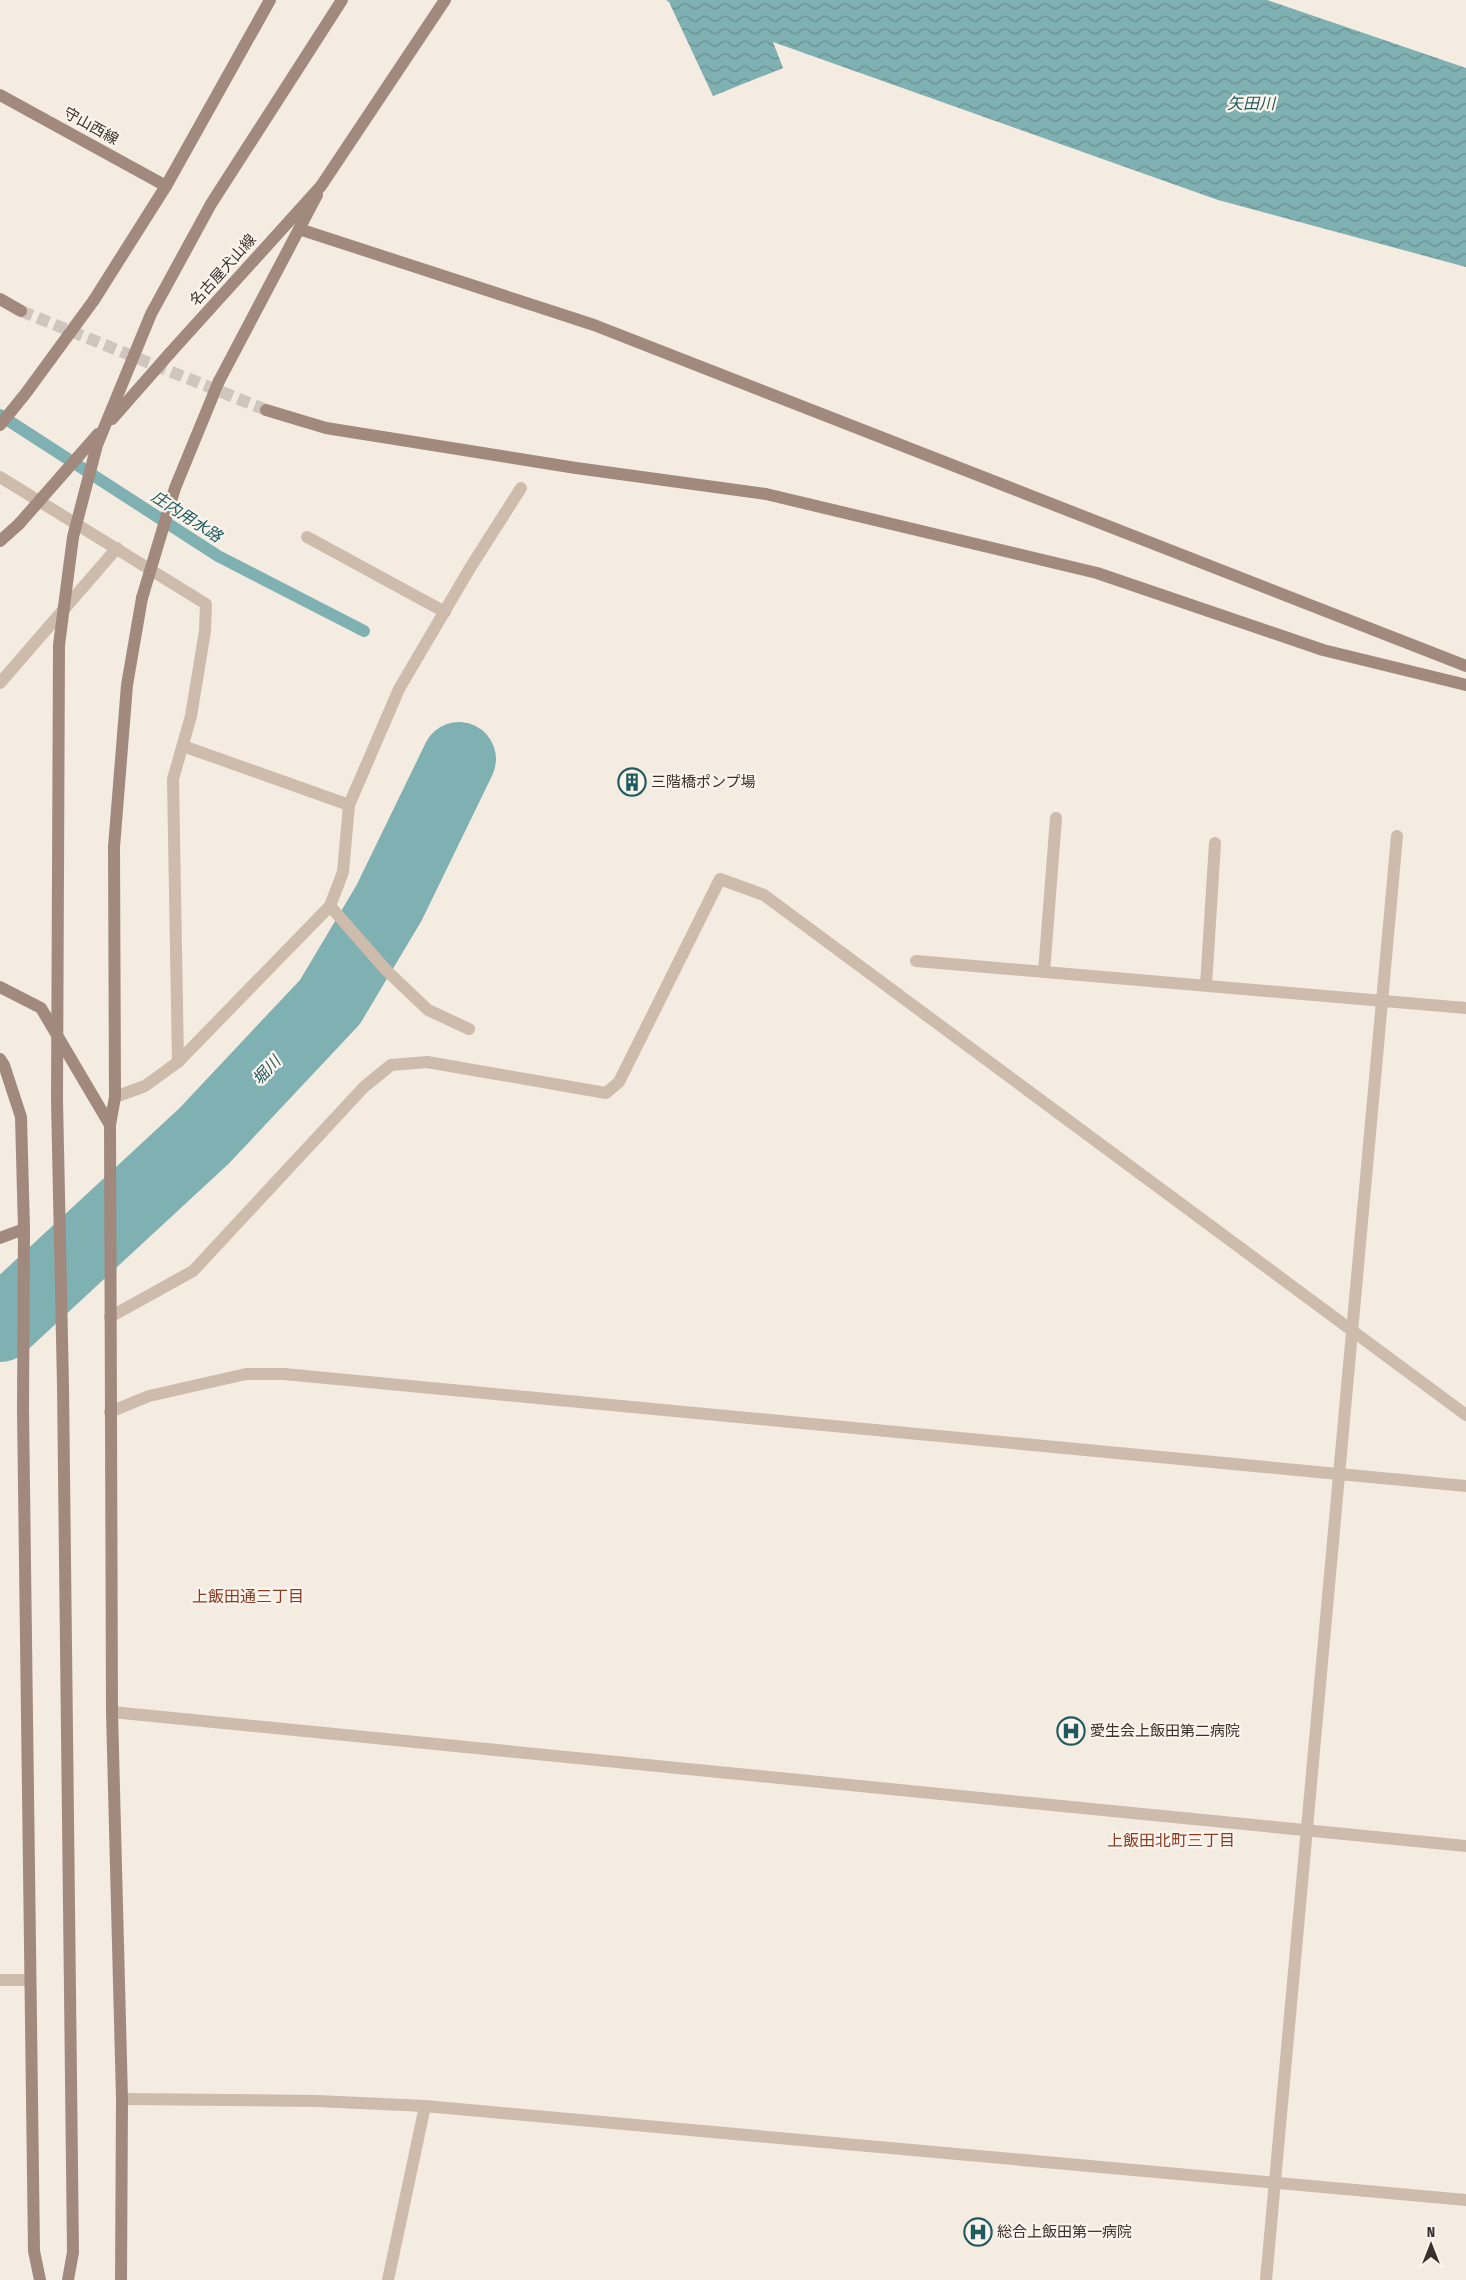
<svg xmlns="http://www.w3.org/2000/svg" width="1466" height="2280" font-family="'Fira Sans Condensed','Noto Sans JP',sans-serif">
<defs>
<pattern id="water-waves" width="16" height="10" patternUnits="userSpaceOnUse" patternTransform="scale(1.25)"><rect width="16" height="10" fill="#7fb0b2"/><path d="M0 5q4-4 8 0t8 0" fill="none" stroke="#699091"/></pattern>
</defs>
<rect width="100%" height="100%" fill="#f4ebe1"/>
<polygon fill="url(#water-waves)" points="666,0 1267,0 1466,68 1466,267 1218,200 773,42 783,68 713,96 669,2"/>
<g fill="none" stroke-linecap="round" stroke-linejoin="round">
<polyline stroke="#7fb0b2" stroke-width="12" points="0,415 218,556 364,631"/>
<polyline stroke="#7fb0b2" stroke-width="74" points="0,1325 204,1136 330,1002 389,903 459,759"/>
<polyline stroke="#cfc6bd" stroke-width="12" stroke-dasharray="12 6" stroke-linecap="butt" points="21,311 266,410"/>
<polyline stroke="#cdbbac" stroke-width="12" points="386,970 428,1010 469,1029"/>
<g stroke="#cdbbac" stroke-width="12">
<polyline points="0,477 206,604 205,631 191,716 173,779 178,1062"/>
<polyline points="307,537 445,612"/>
<polyline points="0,683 117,548"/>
<polyline points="183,746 349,805"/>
<polyline points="330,906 386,970"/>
<polyline points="916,961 1466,1008"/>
<polyline points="1044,972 1056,818"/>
<polyline points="1206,985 1215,843"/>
<polyline points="115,1097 145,1086 178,1062 330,906 343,872 349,805 399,689 470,568 521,488"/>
<polyline points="110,1317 193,1271 364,1087 391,1065 427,1062 606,1093 619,1082 720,879 764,895 1466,1415"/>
<polyline points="110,1412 149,1396 246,1374 284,1374 1466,1486"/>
<polyline points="112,1712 1466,1846"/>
<polyline points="0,1980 29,1980"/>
<polyline points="122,2099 317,2101 425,2106 1466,2200"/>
<polyline points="388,2280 425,2106"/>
<polyline points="1266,2280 1397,836"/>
</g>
<g stroke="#a18a7d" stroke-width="12">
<polyline points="0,95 166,186"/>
<polyline points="299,229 594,325 1466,666"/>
<polyline points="0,299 21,311"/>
<polyline points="94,300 166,186 270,0"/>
<polyline points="170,353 321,186 445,0"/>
<polyline points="219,381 317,195"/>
<polyline points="266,410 326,428 576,468 766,494 1097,573 1323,650 1466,685"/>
<polyline points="0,541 19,524"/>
<polyline points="0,987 41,1008 110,1125"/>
<polyline points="0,1059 4,1065 21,1117 24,1229 23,1410 34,2251 40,2280"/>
<polyline points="0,1238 24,1229"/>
<polyline points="68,2280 73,2252"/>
<polyline points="121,2280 122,2099 112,1712 110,1125 115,1097 114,847 127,685 142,598"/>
</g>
<g stroke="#a18a7d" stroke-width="12">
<polyline points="112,419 170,353"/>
<polyline points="0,425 26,393 94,300"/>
<polyline points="19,524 98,434"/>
<polyline points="142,598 175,488 219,381"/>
<polyline points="73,2252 63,1386 57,1100 59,645 73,537 97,445 151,314 211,204 342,0"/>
</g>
</g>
<defs>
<g id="building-ring" transform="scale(1.4375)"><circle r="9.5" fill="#fbf5ee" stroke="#1f5a5e" stroke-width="1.5"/><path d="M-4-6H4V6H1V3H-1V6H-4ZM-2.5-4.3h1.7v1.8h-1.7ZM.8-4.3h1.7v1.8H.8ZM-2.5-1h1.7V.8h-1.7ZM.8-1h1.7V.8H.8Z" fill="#1f5a5e"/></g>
<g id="hospital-ring" transform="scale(1.4375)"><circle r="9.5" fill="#fbf5ee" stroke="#1f5a5e" stroke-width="1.5"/><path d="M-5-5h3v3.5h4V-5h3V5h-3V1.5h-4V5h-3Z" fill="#1f5a5e"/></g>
</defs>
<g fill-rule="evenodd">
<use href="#building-ring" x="632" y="782"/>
<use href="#hospital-ring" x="1071" y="1731"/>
<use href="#hospital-ring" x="978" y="2232"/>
</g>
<g text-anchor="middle" stroke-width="4.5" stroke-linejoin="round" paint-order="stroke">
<g font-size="15" fill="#3b302b" stroke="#fbf5ee">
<text transform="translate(91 126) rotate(29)" y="5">守山西線</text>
<text transform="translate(223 270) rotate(-48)" y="5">名古屋犬山線</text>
</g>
<g font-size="15" fill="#3b302b" stroke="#fbf5ee" text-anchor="start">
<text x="651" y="787">三階橋ポンプ場</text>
<text x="1090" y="1736">愛生会上飯田第二病院</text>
<text x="997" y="2237">総合上飯田第一病院</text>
</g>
<g font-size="16" font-style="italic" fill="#1f5a5e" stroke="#fbf5ee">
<text x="1251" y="109">矢田川</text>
<text transform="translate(187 516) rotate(33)" y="6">庄内用水路</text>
<text transform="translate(266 1070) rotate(-47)" y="6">堀川</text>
</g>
<g font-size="16" fill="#8c3b22" stroke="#fbf5ee">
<text x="248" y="1602">上飯田通三丁目</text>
<text x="1171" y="1846">上飯田北町三丁目</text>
</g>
</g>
<g transform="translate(1431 2245)" stroke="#fbf5ee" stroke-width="4" paint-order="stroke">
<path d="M0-4L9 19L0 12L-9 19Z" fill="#3b302b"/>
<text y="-8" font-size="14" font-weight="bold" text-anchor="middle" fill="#3b302b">N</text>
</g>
</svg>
